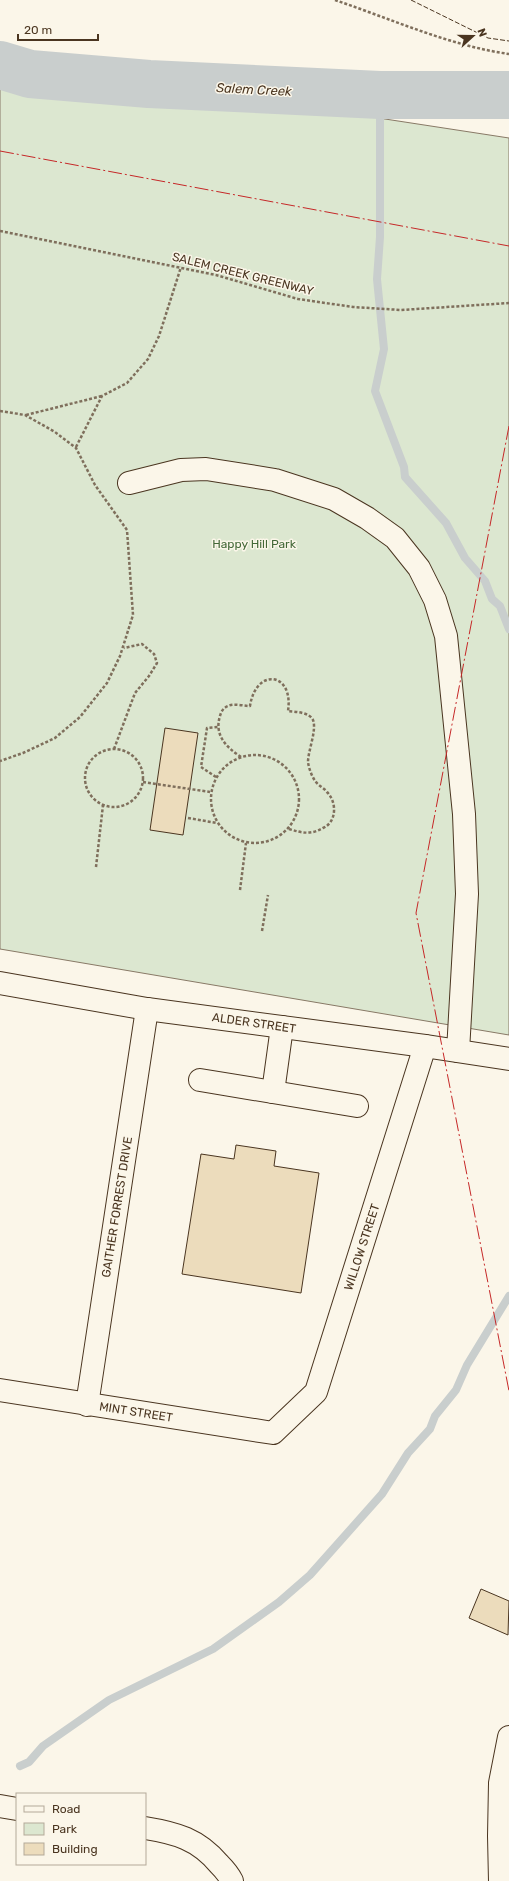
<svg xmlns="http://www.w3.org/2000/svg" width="509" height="1881" font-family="Rubik,sans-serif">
<rect width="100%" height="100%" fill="#fbf6e9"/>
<polygon fill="#dce7d0" stroke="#887966" points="0,60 509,138 509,1035 0,949"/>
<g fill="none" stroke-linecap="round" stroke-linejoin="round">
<g stroke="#c9cecd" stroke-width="8">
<polyline points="380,95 380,237 377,279 384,349 375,391 404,467 405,477 446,523 465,558 485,581 492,599 500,606 509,629"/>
<polyline points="20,1766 29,1762 43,1746 109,1700 213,1649 279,1602 310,1575 382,1494 408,1453 430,1429 435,1416 456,1390 467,1365 509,1296"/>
</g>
<polyline stroke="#c9cecd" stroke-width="48" points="0,65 30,74 149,84 380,95 509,95"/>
</g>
<g fill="#ecdcbc" stroke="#4a3520">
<polygon points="165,728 198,733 183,835 150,830"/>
<polygon points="236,1145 276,1151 274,1166 319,1173 301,1293 182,1274 201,1154 234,1159"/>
<polygon points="481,1589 509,1601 508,1635 469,1618"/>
</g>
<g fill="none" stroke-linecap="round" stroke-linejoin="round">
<g stroke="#4a3520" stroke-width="24">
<g id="minor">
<polyline points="129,483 181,470 206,469 275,480 334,499 367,518 395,538 419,568 435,600 446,636 464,814 467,894 458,1051"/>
<polyline points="0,983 147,1009 425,1046 509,1059"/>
<polyline points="200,1080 357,1106"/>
<polyline points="273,1092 282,1027"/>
<polyline points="0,1390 273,1433 316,1392 425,1046"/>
<polyline points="87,1405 147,1009"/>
<polyline points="0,1806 17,1809"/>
<path d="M145,1828C176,1833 198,1839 219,1864C224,1869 229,1875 232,1881"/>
<polyline points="500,1881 499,1836 500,1783 509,1737"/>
</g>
</g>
<g stroke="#7f6f5c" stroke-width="2.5" stroke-dasharray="3 2" stroke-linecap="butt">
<path d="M335,0C391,19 451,46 509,54"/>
<polyline points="0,231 216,275 298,299 353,307 401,310 509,303"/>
<polyline points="0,411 25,415 55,432 76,448 95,485 127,530 133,615 120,656 107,683 80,717 55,738 23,753 0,761"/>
<polyline points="26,415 102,396"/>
<polyline points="76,447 102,396 127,383 148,359 159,336 181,267"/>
<polyline points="114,749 135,693 149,676 157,663 154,654 142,644 124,648"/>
<circle cx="114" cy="778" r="29"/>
<circle cx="255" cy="799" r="44"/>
<path d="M241,757C226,747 214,735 220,716C221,712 223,708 228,706C234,703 243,706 250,706C256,667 294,672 288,711C296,712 309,712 313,720C317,730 308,751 308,762C309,769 312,777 316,782C319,786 324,788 327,792C337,802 337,822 323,828C311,835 302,833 289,829"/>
<polyline points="216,777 201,767 207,728 218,727"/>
<polyline points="143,782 210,792"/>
<polyline points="188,818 217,823"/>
<polyline points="96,867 103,805"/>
<polyline points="240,890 246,843"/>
<polyline points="262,931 268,895"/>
</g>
<use href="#minor" stroke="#fbf6e9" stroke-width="22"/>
<polyline stroke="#4a3520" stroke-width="1" stroke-dasharray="5 2" stroke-linecap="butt" points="411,0 488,38 509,41"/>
<g stroke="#c62828" stroke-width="1" stroke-dasharray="14 3 2 3" stroke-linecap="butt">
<polyline points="0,151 509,246"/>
<polyline points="509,426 416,913 509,1391"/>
</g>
</g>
<g text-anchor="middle" stroke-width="3" stroke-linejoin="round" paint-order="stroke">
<g font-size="12" fill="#4a3520" stroke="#fbf6e9">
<text transform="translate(243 274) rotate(14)" y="4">SALEM CREEK GREENWAY</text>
<text transform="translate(254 1023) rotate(8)" y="4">ALDER STREET</text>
<text transform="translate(117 1207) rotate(-81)" y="4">GAITHER FORREST DRIVE</text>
<text transform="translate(362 1247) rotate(-72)" y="4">WILLOW STREET</text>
<text transform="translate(136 1412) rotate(9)" y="4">MINT STREET</text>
</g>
<g font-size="12" fill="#436837" stroke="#fbf6e9">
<text x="254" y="548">Happy Hill Park</text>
</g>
<g font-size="13" font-style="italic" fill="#4a3520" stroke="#fbf6e9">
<text transform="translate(254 89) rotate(3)" y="5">Salem Creek</text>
</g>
</g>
<rect x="16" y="1793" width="130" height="72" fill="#fbf6e9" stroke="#b4a999"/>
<rect x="24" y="1806" width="20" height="6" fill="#fbf6e9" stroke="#b4a999"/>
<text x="52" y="1813" font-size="12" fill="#4a3520">Road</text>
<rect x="24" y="1823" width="20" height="12" fill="#dce7d0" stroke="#b4a999"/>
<text x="52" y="1833" font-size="12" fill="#4a3520">Park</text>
<rect x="24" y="1843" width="20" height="12" fill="#ecdcbc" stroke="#b4a999"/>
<text x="52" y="1853" font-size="12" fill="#4a3520">Building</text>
<g transform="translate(473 36) rotate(69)" stroke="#fbf6e9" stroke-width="3" paint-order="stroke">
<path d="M0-3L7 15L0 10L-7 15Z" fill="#4a3520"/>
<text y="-6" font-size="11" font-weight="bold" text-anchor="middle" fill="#4a3520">N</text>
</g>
<path d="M18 34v6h80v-6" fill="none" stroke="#4a3520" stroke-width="2"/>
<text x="24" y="34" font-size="12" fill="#4a3520" stroke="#fbf6e9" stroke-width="3" paint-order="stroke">20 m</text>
</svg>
